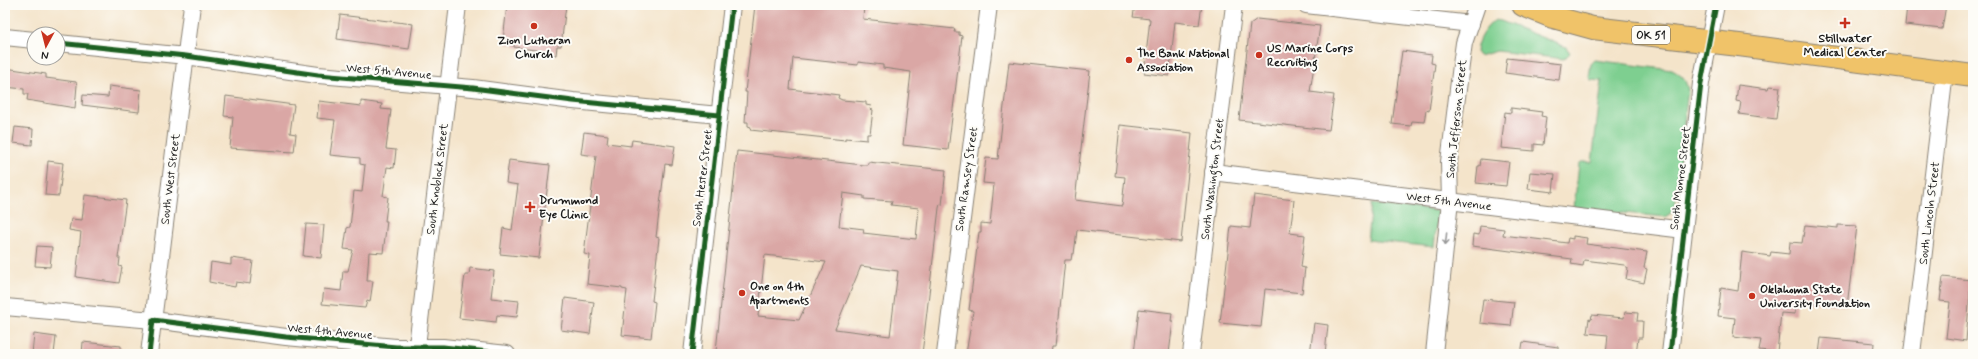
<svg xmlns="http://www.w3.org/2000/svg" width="1978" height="359" font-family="Mynerve,sans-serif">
<rect width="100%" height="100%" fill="#fdfcf7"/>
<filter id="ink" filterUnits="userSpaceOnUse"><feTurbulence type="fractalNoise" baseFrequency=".025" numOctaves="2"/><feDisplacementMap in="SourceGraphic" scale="8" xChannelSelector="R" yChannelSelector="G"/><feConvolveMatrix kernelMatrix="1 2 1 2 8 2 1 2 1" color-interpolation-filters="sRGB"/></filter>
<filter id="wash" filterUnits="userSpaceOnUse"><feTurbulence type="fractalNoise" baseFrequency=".012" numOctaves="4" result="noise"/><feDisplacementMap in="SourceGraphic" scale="16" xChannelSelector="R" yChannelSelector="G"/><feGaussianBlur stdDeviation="0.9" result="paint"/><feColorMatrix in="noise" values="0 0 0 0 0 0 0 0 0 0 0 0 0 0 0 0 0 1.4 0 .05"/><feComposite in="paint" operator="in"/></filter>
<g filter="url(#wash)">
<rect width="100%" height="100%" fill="#f4e4ca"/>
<g fill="#7ecf90" stroke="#4d7656">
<path d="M1495,20L1501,21L1566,47L1570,53L1564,59L1497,51L1479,56L1476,52C1477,39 1485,28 1495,20Z"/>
<path d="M1595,60L1672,70C1682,75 1686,80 1688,90L1674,207L1671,213L1665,217L1574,208L1579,164L1581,162H1592L1602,81L1591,80L1589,77L1591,64Z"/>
<polygon points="1372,204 1438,211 1434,247 1368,240"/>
</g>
<g id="blocks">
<g fill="#daa7a5" fill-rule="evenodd">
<polygon points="507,5 566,5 561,46 557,46 556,55 542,53 542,51 514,47 514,45 506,44 507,41 503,41"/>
<polygon points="755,5 864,5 863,19 955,29 954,32 959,32 959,35 962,36 948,150 903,145 911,72 883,68 883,65 858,62 858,65 793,58 790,89 839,95 838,98 842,100 866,102 866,105 871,106 870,109 873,110 870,134 867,134 867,140 845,138 845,140 750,130 751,127 748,126 748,122 745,122 747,92 745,92"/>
<polygon points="1135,5 1202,5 1199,25 1175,22 1169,76 1144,73 1150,19 1133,17"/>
<polygon points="1907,5 1946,5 1942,29 1905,25"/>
<polygon points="340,15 413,24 409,49 337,39"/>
<polygon points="1257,19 1320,26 1310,92 1334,95 1329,130 1239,120 1250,24"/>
<polygon points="1402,51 1432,55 1431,63 1435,64 1429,111 1426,110 1424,122 1412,121 1411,126 1392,124"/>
<polygon points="1507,58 1561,64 1559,80 1505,73"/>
<polygon points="1009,62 1090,71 1075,200 1122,206 1125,177 1115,176 1120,125 1192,133 1181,242 1077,230 1074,254 1072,254 1071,260 1065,260 1056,346 1052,346 1051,354 966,354 973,311 969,310 979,232 981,232 981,223 990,224 994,184 983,183 986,158 998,159"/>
<polygon points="5,68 46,74 46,78 76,82 77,85 75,108 27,100 28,94 24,94 24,89 5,87"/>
<polygon points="1738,85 1768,89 1769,86 1780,87 1776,119 1739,114 1741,102 1736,101"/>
<polygon points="109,86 141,90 139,112 82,105 83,95 108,97"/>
<polygon points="226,96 294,105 290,133 296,134 294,152 230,148 233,117 224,116"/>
<polygon points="319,101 361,106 361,101 382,104 381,109 391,110 386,149 396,150 394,168 387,167 383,196 388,197 385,221 387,221 383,253 369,252 367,281 373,281 370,302 367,301 365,308 322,304 324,289 341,291 343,271 348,271 353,250 344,249 347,228 350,227 354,191 362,192 365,165 360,164 360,158 330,155 335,120 317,118"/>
<polygon points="1511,108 1542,112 1541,116 1546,117 1543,145 1534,144 1534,151 1501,148 1505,112 1511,113"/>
<polygon points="15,127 33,129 32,145 13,143"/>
<polygon points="584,132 608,135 607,143 631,146 632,140 675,146 672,165 665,164 656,237 659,238 652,301 655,302 651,338 622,335 627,290 622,289 622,288 587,284 590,255 584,254 596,156 581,154"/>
<path d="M737,151L863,165H868V162L946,170L942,205L940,204L939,208L922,354H757L716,351ZM843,193L864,196V199L892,201L891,205L919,208L916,239L863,233L864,229L839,226ZM765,255L826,262L799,320L758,316ZM861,266L898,271L890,336L835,329Z"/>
<polygon points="1481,159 1509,162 1506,186 1476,183 1478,166 1480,166"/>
<polygon points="509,160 550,165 539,258 500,254 503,228 512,230 518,185 506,183"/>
<polygon points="48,161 63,163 59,196 45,195"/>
<polygon points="1530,172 1555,174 1553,192 1528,189"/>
<polygon points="85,195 126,200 118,258 120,258 119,266 122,267 119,283 76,277 81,232 69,230 71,219 82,220"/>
<polygon points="1254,195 1294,200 1290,233 1305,235 1301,267 1305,268 1302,293 1265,289 1261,327 1220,323 1231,226 1250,228"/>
<polygon points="306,224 324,225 321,258 303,256"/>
<polygon points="1805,225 1838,228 1838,225 1857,226 1847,306 1796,301 1795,314 1781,313 1777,352 1759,350 1761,340 1733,337 1735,318 1718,316 1721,288 1738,291 1742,252 1770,256 1771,252 1789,254 1790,242 1802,243"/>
<polygon points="1480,226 1504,229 1503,235 1567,243 1568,238 1573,239 1573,236 1587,238 1586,244 1647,252 1644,268 1647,269 1644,283 1626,279 1628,268 1624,265 1584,260 1583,266 1571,264 1572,259 1472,246 1473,234 1479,235"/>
<polygon points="37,246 52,247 50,267 35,266"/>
<polygon points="231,258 253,261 250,284 236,282 235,287 209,282 211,262 231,265"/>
<polygon points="470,268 494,271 491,298 519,301 517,317 497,315 496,322 459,318 465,275 469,275"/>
<polygon points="1943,277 1971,280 1966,341 1946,338 1950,302 1940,301"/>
<polygon points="565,298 594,302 590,334 561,330"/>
<polygon points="1483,299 1514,302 1511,326 1480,323"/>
<polygon points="1139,309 1172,313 1171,321 1173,321 1169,354 1134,354"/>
<polygon points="1625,312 1638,313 1637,321 1643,321 1642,338 1638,338 1636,354 1606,354 1608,335 1587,333 1589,319 1591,320 1592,315 1624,318"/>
<polygon points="1314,323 1328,325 1325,354 1310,354"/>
<polygon points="34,334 56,337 54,354 32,354"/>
<polygon points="1821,338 1874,343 1873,354 1819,354"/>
<polygon points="83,342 121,346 121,354 82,354"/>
<polygon points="1523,342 1558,347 1558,354 1521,354"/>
</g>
</g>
</g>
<g filter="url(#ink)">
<use href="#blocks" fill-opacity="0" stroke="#888073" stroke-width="1"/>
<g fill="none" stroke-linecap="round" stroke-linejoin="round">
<g stroke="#888073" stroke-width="18">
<g id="minor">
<polyline points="1306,5 1471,24"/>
<polyline points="5,37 34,40"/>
<polyline points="58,43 186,56 318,75 473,88 573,101 719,115"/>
<polyline points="1213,172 1684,230"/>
<polyline points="5,307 153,320 286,337 396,347 443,347 507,354"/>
<polyline points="149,354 192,5"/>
<polyline points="416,354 458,5"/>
<polyline points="692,354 732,5"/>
<polyline points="945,354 989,5"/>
<polyline points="1191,354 1234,5"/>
<polyline points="1434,354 1450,201 1449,162 1461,65 1464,43 1477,5"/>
<polyline points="1670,354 1701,83 1716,5"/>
<polyline points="1912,354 1945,72"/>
</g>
</g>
<g stroke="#888073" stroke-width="24">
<polyline id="highway" points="1523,5 1553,17 1593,28 1739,45 1973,76"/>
</g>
<use href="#minor" stroke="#fff" stroke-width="16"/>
<use href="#highway" stroke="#f0c369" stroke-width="22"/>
<g stroke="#fdfcf7" stroke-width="8">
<g id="cycleway">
<polyline points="58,43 186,56 318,75 473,88 573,101 719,115"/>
<polyline points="149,354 153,320 286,337 396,347 443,347 507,354"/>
<polyline points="692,354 732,5"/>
<polyline points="1670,354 1701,83 1716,5"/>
</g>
</g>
<use href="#cycleway" stroke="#1b5e20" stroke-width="5"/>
</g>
<defs><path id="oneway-shaft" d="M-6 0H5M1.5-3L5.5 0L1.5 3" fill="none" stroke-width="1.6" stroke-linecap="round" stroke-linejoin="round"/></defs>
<use stroke="#999" href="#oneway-shaft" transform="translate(1446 239) rotate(96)"/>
</g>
<g fill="#c8321e" stroke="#fdfcf7" stroke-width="1.5">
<path d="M1843 17h4v4h4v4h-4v4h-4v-4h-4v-4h4z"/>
<circle cx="534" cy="26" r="4"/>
<circle cx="1259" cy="55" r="4"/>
<circle cx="1129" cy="60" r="4"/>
<path d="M528 201h4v4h4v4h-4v4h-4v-4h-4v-4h4z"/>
<circle cx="742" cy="293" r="4"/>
<circle cx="1752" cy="296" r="4"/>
</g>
<g text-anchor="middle" stroke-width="4" stroke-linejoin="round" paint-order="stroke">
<rect fill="#fdfcf7" stroke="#605f5e" stroke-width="1" x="1632" y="26" width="38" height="18" rx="3"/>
<g font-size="11" font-weight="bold" fill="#1c1c1c">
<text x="1651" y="39">OK 51</text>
</g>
<g font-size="12" font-weight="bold" fill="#1c1c1c" stroke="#fdfcf7" text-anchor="start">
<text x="1845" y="42" text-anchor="middle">Stillwater<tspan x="1845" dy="14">Medical Center</tspan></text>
<text x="534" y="44" text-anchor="middle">Zion Lutheran<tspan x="534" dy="14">Church</tspan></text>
<text x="1267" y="52">US Marine Corps<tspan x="1267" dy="14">Recruiting</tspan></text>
<text x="1137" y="57">The Bank National<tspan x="1137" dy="14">Association</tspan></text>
<text x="539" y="204">Drummond<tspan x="539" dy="14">Eye Clinic</tspan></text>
<text x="750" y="290">One on 4th<tspan x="750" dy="14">Apartments</tspan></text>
<text x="1760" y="293">Oklahoma State<tspan x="1760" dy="14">University Foundation</tspan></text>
</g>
<g font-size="12" fill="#1c1c1c" stroke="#fdfcf7">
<text transform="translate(389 71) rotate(5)" y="4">West 5th Avenue</text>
<text transform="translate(1456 119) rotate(-84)" y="4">South Jefferson Street</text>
<text transform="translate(702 178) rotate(-83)" y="4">South Hester Street</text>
<text transform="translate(1680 178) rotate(-83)" y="4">South Monroe Street</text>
<text transform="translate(170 179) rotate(-83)" y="4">South West Street</text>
<text transform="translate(437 179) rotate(-83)" y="4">South Knoblock Street</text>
<text transform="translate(966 179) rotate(-82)" y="4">South Ramsey Street</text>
<text transform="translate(1212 179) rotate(-83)" y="4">South Washington Street</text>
<text transform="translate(1449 201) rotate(7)" y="4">West 5th Avenue</text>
<text transform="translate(1929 213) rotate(-83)" y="4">South Lincoln Street</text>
<text transform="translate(330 331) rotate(5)" y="4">West 4th Avenue</text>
</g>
</g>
<rect width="1978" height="359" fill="none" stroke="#fdfcf7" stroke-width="20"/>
<g transform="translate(46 46) rotate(187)"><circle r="19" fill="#fdfcf7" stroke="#a3a29f"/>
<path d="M0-3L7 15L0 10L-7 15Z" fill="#c8321e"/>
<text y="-6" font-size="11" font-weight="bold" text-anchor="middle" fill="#1c1c1c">N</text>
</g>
</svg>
